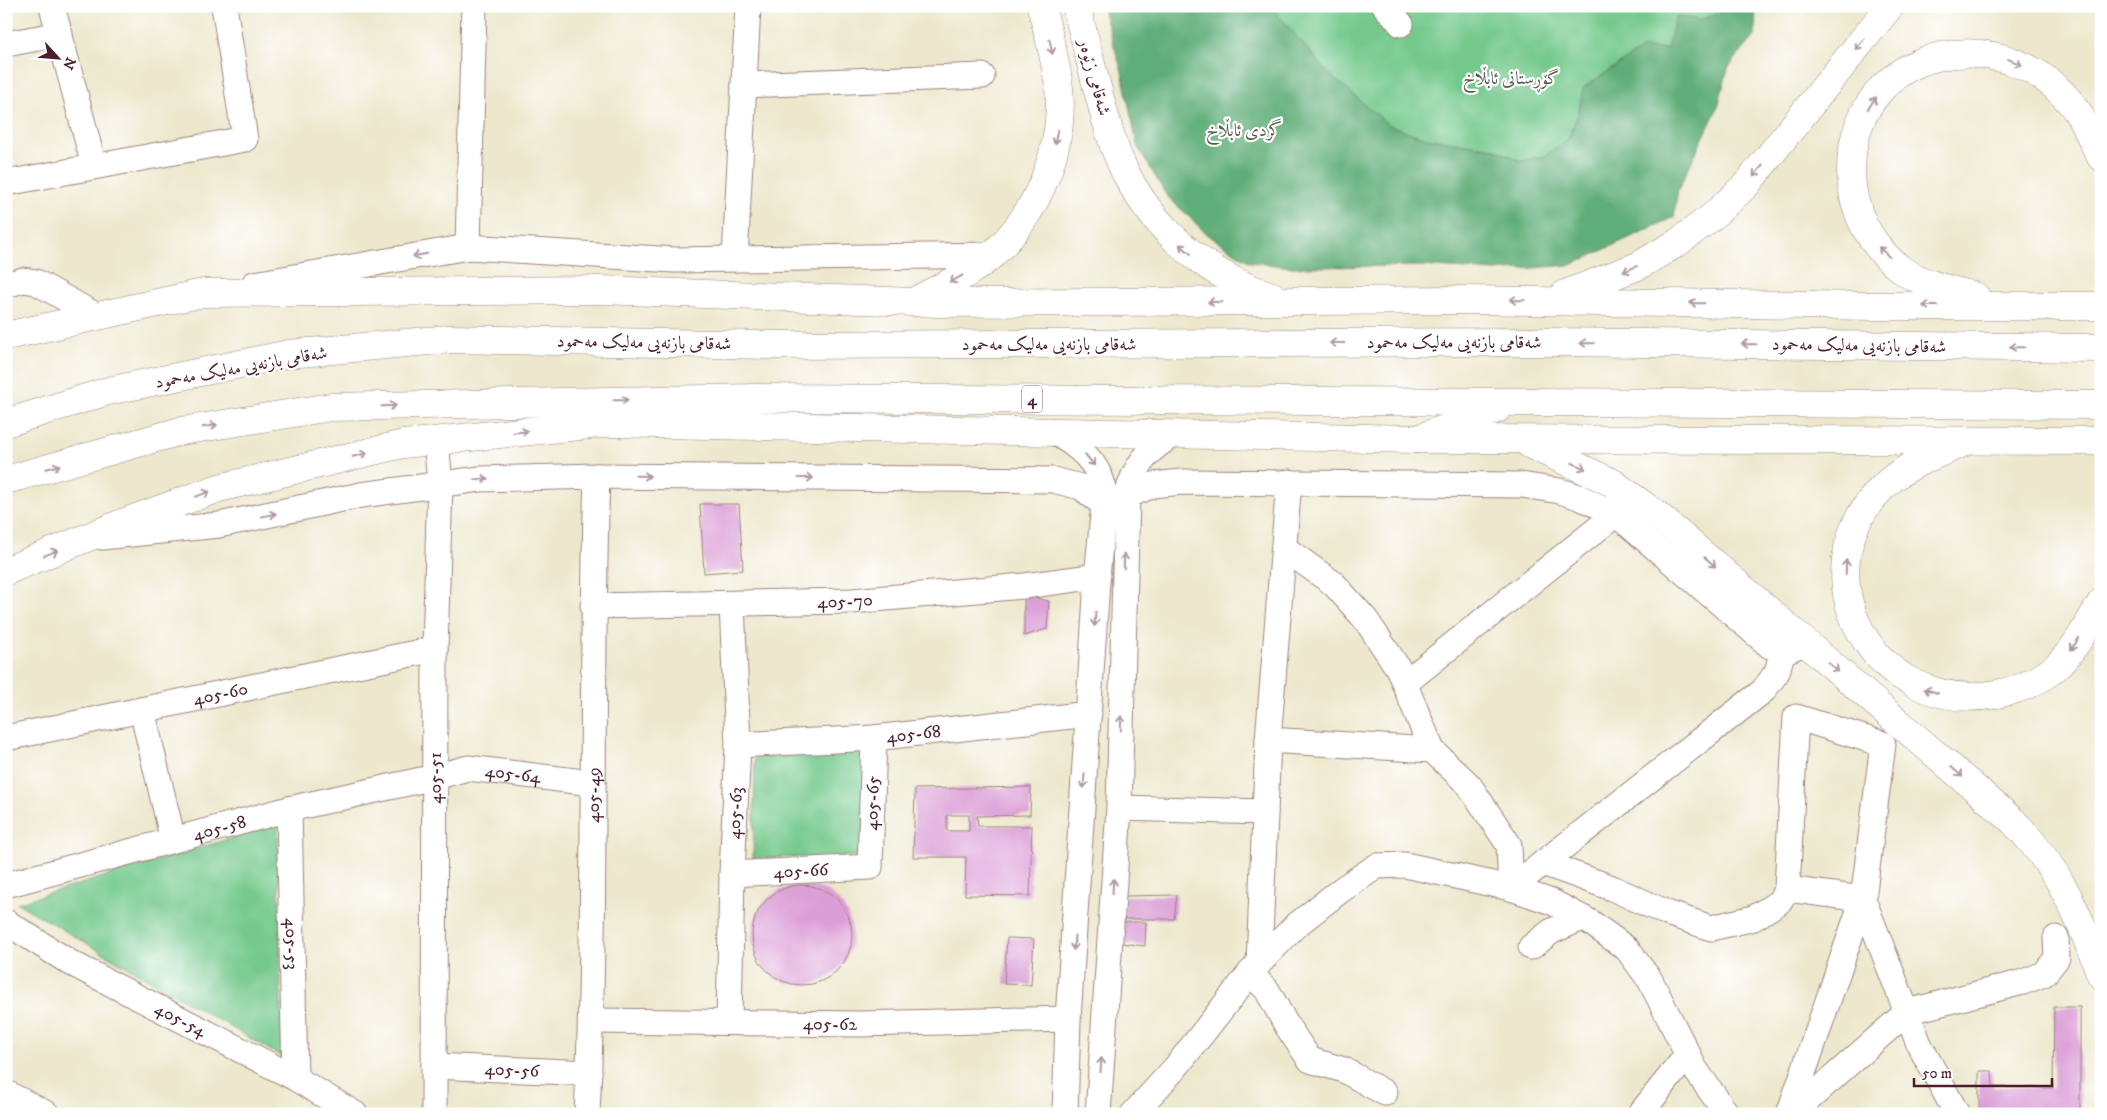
<svg xmlns="http://www.w3.org/2000/svg" width="2107" height="1120" font-family="'IM FELL DW Pica',Amiri,serif">
<rect width="100%" height="100%" fill="#fff"/>
<filter id="ink" filterUnits="userSpaceOnUse"><feTurbulence type="fractalNoise" baseFrequency=".02" numOctaves="2"/><feDisplacementMap in="SourceGraphic" scale="10" xChannelSelector="R" yChannelSelector="G"/><feConvolveMatrix kernelMatrix="1 2 1 2 8 2 1 2 1" color-interpolation-filters="sRGB"/></filter>
<filter id="wash" filterUnits="userSpaceOnUse"><feTurbulence type="fractalNoise" baseFrequency=".0096" numOctaves="4" result="noise"/><feDisplacementMap in="SourceGraphic" scale="20" xChannelSelector="R" yChannelSelector="G"/><feGaussianBlur stdDeviation="1.12" result="paint"/><feColorMatrix in="noise" values="0 0 0 0 0 0 0 0 0 0 0 0 0 0 0 0 0 1.4 0 .05"/><feComposite in="paint" operator="in"/></filter>
<g filter="url(#wash)">
<rect width="100%" height="100%" fill="#ede8cd"/>
<g fill="#74c98d" stroke="#5f745c">
<polygon points="1274,6 1743,6 1699,20 1667,49 1577,117 1568,139 1544,157 1521,161 1492,148 1422,137 1387,124 1332,78 1279,17"/>
<polygon points="864,750 864,856 753,858 755,758"/>
<polygon points="278,824 282,1057 17,903"/>
</g>
<polygon fill="#5fad78" stroke="#546652" points="1102,6 1274,6 1278,15 1330,75 1389,125 1425,138 1492,148 1521,161 1545,156 1568,139 1578,115 1583,88 1643,48 1667,49 1676,16 1699,20 1743,6 1756,6 1755,36 1728,68 1718,107 1678,190 1674,217 1571,265 1495,271 1421,266 1291,267 1250,262 1208,235 1166,195 1137,145 1122,72"/>
<g id="blocks">
<g fill="#dc9ed7" fill-rule="evenodd">
<polygon points="700,504 739,504 743,570 704,573"/>
<polygon points="1024,586 1034,586 1035,598 1049,601 1047,629 1024,636"/>
<path d="M1031,787L1030,815L977,816L978,826H1032L1030,896L965,895L966,857H913L915,789ZM947,815H969V831H947Z"/>
<circle cx="802" cy="935" r="50"/>
<polygon points="1177,895 1174,919 1124,919 1125,896"/>
<polygon points="1123,922 1146,922 1145,946 1121,943"/>
<polygon points="1007,938 1034,939 1031,985 1004,984"/>
<polygon points="2054,1007 2080,1007 2080,1114 1979,1114 1979,1071 1992,1071 1993,1087 2053,1088"/>
<polygon points="1657,1105 1670,1114 1650,1114"/>
</g>
</g>
</g>
<g filter="url(#ink)">
<use href="#blocks" fill-opacity="0" stroke="#9c847c" stroke-width="1"/>
<g fill="none" stroke-linecap="round" stroke-linejoin="round">
<g stroke="#9c847c" stroke-width="27">
<g id="minor">
<polyline points="52,6 94,166"/>
<polyline points="1385,6 1401,24"/>
<polyline points="6,44 60,34"/>
<polyline points="744,85 982,76"/>
<polyline points="6,183 245,139 224,6"/>
<polyline points="468,247 474,6"/>
<polyline points="735,259 748,6"/>
<polyline points="254,284 468,247 675,260 992,255"/>
<polyline points="6,285 23,280 36,282 97,316"/>
<path d="M1052,431C1078,445 1100,463 1105,494L1098,567L1068,1019L1065,1114"/>
<polyline points="1127,496 1153,485 1182,482 1521,485 1560,491 1579,497 1616,514 1770,646 1790,649 1804,643"/>
<polyline points="102,537 219,525 361,495 480,479 597,476 1053,480 1081,487 1104,505"/>
<polyline points="1284,548 1334,584 1366,620 1398,668 1432,750 1469,785 1509,845 1511,888"/>
<path id="s1" d="M593,606L852,601L1024,586L1098,576"/>
<polyline points="1405,683 1616,514"/>
<polyline points="142,710 173,840"/>
<path id="s2" d="M6,738L435,649"/>
<polyline points="1268,740 1289,482"/>
<path id="s3" d="M738,745L874,738L1089,714"/>
<polyline points="1119,808 1265,812"/>
<path id="s4" d="M289,809L295,1078"/>
<polyline points="1543,863 1612,888 1667,913 1711,928 1754,918 1779,902 1787,889"/>
<path id="s5" d="M732,874L870,867L874,738"/>
<path id="s6" d="M6,885L289,809L435,777L468,768L592,783"/>
<polyline points="1511,888 1763,691 1777,672 1783,650"/>
<polyline points="1863,899 1919,1044 1957,1114"/>
<path id="s7" d="M6,922L69,962L295,1078L355,1114"/>
<polyline points="1531,947 1552,931 1582,918"/>
<polyline points="1259,963 1268,740 1432,750"/>
<polyline points="1250,973 1267,990 1287,1026 1310,1060 1344,1070 1385,1093"/>
<path id="s8" d="M592,1021L859,1024L1068,1019"/>
<path id="s9" d="M729,1022L732,874L738,745L732,604"/>
<path id="s10" d="M434,1066L589,1073"/>
<polyline points="6,1093 47,1114"/>
<path id="s11" d="M434,1114L435,649L440,483L436,441"/>
<path id="s12" d="M587,1114C597,901 590,688 597,476"/>
<path d="M1098,1114L1119,808L1127,496C1134,466 1149,447 1176,434"/>
<polyline points="1133,1114 1176,1067 1250,973 1294,927 1341,890 1377,866 1405,865 1511,888 1552,902 1590,922 1627,949 1650,980 1695,1069 1727,1114"/>
<polyline points="1640,1114 1688,1054"/>
<polyline points="1789,1114 1863,899 1883,744 1796,717 1787,889 1863,899"/>
<polyline points="1792,1114 1907,1012 2023,982 2044,974 2057,958 2056,938"/>
</g>
</g>
<g stroke="#9c847c" stroke-width="29">
<g id="major">
<path d="M1076,6C1089,53 1099,101 1114,146C1140,218 1200,274 1272,296"/>
<polyline points="1565,294 1638,266 1677,243 1713,216 1746,185 1890,6"/>
<path d="M1976,297C1953,290 1926,285 1905,272C1888,261 1874,243 1865,227C1852,203 1849,180 1852,154C1867,40 2008,21 2074,107C2085,121 2092,141 2101,157"/>
<path d="M914,302C940,287 970,275 992,255C1037,215 1065,148 1059,88C1056,60 1048,33 1041,6"/>
<polyline points="6,336 203,293 601,290 940,303 1469,300 1874,306 2101,306"/>
<path d="M1963,443C1936,455 1905,465 1884,486C1793,573 1875,718 1997,694C2019,690 2041,681 2058,665C2076,648 2088,624 2101,603"/>
<path d="M1529,444L1613,483L1656,514L2013,821C2062,872 2077,912 2101,975"/>
<polyline points="6,571 120,524 219,488 403,444 609,423 1417,439 2101,441"/>
</g>
</g>
<g stroke="#9c847c" stroke-width="29">
<g id="highway">
<polyline points="567,406 609,423"/>
<polyline points="6,423 108,391 289,354 449,339 771,345 1550,342 2101,348"/>
<polyline points="1417,439 1497,409"/>
<polyline points="6,480 181,431 331,407 755,398 2101,405"/>
</g>
</g>
<use href="#minor" stroke="#fff" stroke-width="25"/>
<use href="#major" stroke="#fff" stroke-width="28"/>
<use href="#highway" stroke="#fff" stroke-width="28"/>
</g>
<defs><path id="oneway-shaft" d="M-6 0H5M1.5-3L5.5 0L1.5 3" fill="none" stroke-width="1.6" stroke-linecap="round" stroke-linejoin="round" transform="scale(1.25)"/></defs>
<g stroke="#ae9aa0">
<use href="#oneway-shaft" transform="translate(1860 44) rotate(129)"/>
<use href="#oneway-shaft" transform="translate(1051 47) rotate(78)"/>
<use href="#oneway-shaft" transform="translate(2015 62) rotate(23)"/>
<use href="#oneway-shaft" transform="translate(1872 103) rotate(-55)"/>
<use href="#oneway-shaft" transform="translate(1056 137) rotate(100)"/>
<use href="#oneway-shaft" transform="translate(1758 171) rotate(130)"/>
<use href="#oneway-shaft" transform="translate(1185 249) rotate(-140)"/>
<use href="#oneway-shaft" transform="translate(1884 252) rotate(-137)"/>
<use href="#oneway-shaft" transform="translate(420 255) rotate(170)"/>
<use href="#oneway-shaft" transform="translate(1630 269) rotate(157)"/>
<use href="#oneway-shaft" transform="translate(956 279) rotate(151)"/>
<use href="#oneway-shaft" transform="translate(1517 300) rotate(-179)"/>
<use href="#oneway-shaft" transform="translate(1215 302) rotate(180)"/>
<use href="#oneway-shaft" transform="translate(1697 303) rotate(-179)"/>
<use href="#oneway-shaft" transform="translate(1930 306) rotate(180)"/>
<use href="#oneway-shaft" transform="translate(1337 343) rotate(180)"/>
<use href="#oneway-shaft" transform="translate(1587 343) rotate(-179)"/>
<use href="#oneway-shaft" transform="translate(1749 344) rotate(-179)"/>
<use href="#oneway-shaft" transform="translate(2017 347) rotate(-179)"/>
<use href="#oneway-shaft" transform="translate(621 400) rotate(-1)"/>
<use href="#oneway-shaft" transform="translate(389 406) rotate(-2)"/>
<use href="#oneway-shaft" transform="translate(210 426) rotate(-9)"/>
<use href="#oneway-shaft" transform="translate(521 432) rotate(-6)"/>
<use href="#oneway-shaft" transform="translate(360 455) rotate(-13)"/>
<use href="#oneway-shaft" transform="translate(1090 460) rotate(50)"/>
<use href="#oneway-shaft" transform="translate(1579 466) rotate(25)"/>
<use href="#oneway-shaft" transform="translate(53 467) rotate(-16)"/>
<use href="#oneway-shaft" transform="translate(643 476) rotate(1)"/>
<use href="#oneway-shaft" transform="translate(806 478)"/>
<use href="#oneway-shaft" transform="translate(481 479) rotate(-4)"/>
<use href="#oneway-shaft" transform="translate(203 494) rotate(-20)"/>
<use href="#oneway-shaft" transform="translate(269 515) rotate(-12)"/>
<use href="#oneway-shaft" transform="translate(51 553) rotate(-22)"/>
<use href="#oneway-shaft" transform="translate(1124 561) rotate(-89)"/>
<use href="#oneway-shaft" transform="translate(1710 562) rotate(41)"/>
<use href="#oneway-shaft" transform="translate(1846 567) rotate(-88)"/>
<use href="#oneway-shaft" transform="translate(1095 619) rotate(94)"/>
<use href="#oneway-shaft" transform="translate(2075 644) rotate(124)"/>
<use href="#oneway-shaft" transform="translate(1833 667) rotate(41)"/>
<use href="#oneway-shaft" transform="translate(1931 691) rotate(-162)"/>
<use href="#oneway-shaft" transform="translate(1121 723) rotate(-89)"/>
<use href="#oneway-shaft" transform="translate(1957 772) rotate(40)"/>
<use href="#oneway-shaft" transform="translate(1084 781) rotate(94)"/>
<use href="#oneway-shaft" transform="translate(1113 886) rotate(-86)"/>
<use href="#oneway-shaft" transform="translate(1074 943) rotate(94)"/>
<use href="#oneway-shaft" transform="translate(1101 1065) rotate(-86)"/>
</g>
</g>
<g text-anchor="middle" stroke-width="4.5" stroke-linejoin="round" paint-order="stroke">
<rect fill="#fff" stroke="#80626b" stroke-width="1" x="1022" y="385.5" width="20" height="27" rx="4"/>
<g font-size="16" font-weight="bold" fill="#4a1f2b">
<text x="1032" y="405">4</text>
</g>
<g font-size="18" fill="#4a1f2b" stroke="#fff">
<text transform="translate(1095 77) rotate(75)" y="6">شەقامی زێوەر</text>
<text transform="translate(644 342) rotate(1)" y="6">شەقامی بازنەیی مەلیک مەحمود</text>
<text x="1454" y="348">شەقامی بازنەیی مەلیک مەحمود</text>
<text x="1049" y="350">شەقامی بازنەیی مەلیک مەحمود</text>
<text transform="translate(1859 345) rotate(1)" y="6">شەقامی بازنەیی مەلیک مەحمود</text>
<text transform="translate(241 367) rotate(-10)" y="6">شەقامی بازنەیی مەلیک مەحمود</text>
<text dy="6" stroke="none"><textPath href="#s1" startOffset="252">405-70</textPath></text>
<text dy="6" stroke="none"><textPath href="#s2" startOffset="219">405-60</textPath></text>
<text dy="6" stroke="none"><textPath href="#s3" startOffset="176">405-68</textPath></text>
<text dy="6" stroke="none"><textPath href="#s6" startOffset="522">405-64</textPath></text>
<text dy="6" stroke="none"><textPath href="#s11" startOffset="336">405-51</textPath></text>
<text dy="6" stroke="none"><textPath href="#s12" startOffset="319">405-49</textPath></text>
<text dy="6" stroke="none"><textPath href="#s5" startOffset="202">405-65</textPath></text>
<text dy="6" stroke="none"><textPath href="#s9" startOffset="209">405-63</textPath></text>
<text dy="6" stroke="none"><textPath href="#s6" startOffset="221">405-58</textPath></text>
<text dy="6" stroke="none"><textPath href="#s5" startOffset="69">405-66</textPath></text>
<text dy="6" stroke="none"><textPath href="#s4" startOffset="135">405-53</textPath></text>
<text dy="6" stroke="none"><textPath href="#s7" startOffset="200">405-54</textPath></text>
<text dy="6" stroke="none"><textPath href="#s8" startOffset="238">405-62</textPath></text>
<text dy="6" stroke="none"><textPath href="#s10" startOffset="78">405-56</textPath></text>
</g>
<g font-size="18" fill="#595a4d" stroke="#fff">
<text x="1511" y="84">گۆڕستانی ئابڵاخ</text>
<text x="1244" y="136">گردی ئابڵاخ</text>
</g>
</g>
<rect width="2107" height="1120" fill="none" stroke="#fff" stroke-width="25"/>
<g transform="translate(58 58) rotate(116)" stroke="#ffffff" stroke-width="4" paint-order="stroke">
<path d="M0-4L9 19L0 12L-9 19Z" fill="#4a1f2b"/>
<text y="-8" font-size="14" font-weight="bold" text-anchor="middle" fill="#4a1f2b">N</text>
</g>
<path d="M1914 1078v8h138v-8" fill="none" stroke="#4a1f2b" stroke-width="2.5"/>
<text x="1922" y="1078" font-size="15" fill="#4a1f2b" stroke="#ffffff" stroke-width="4" paint-order="stroke">50 m</text>
</svg>
